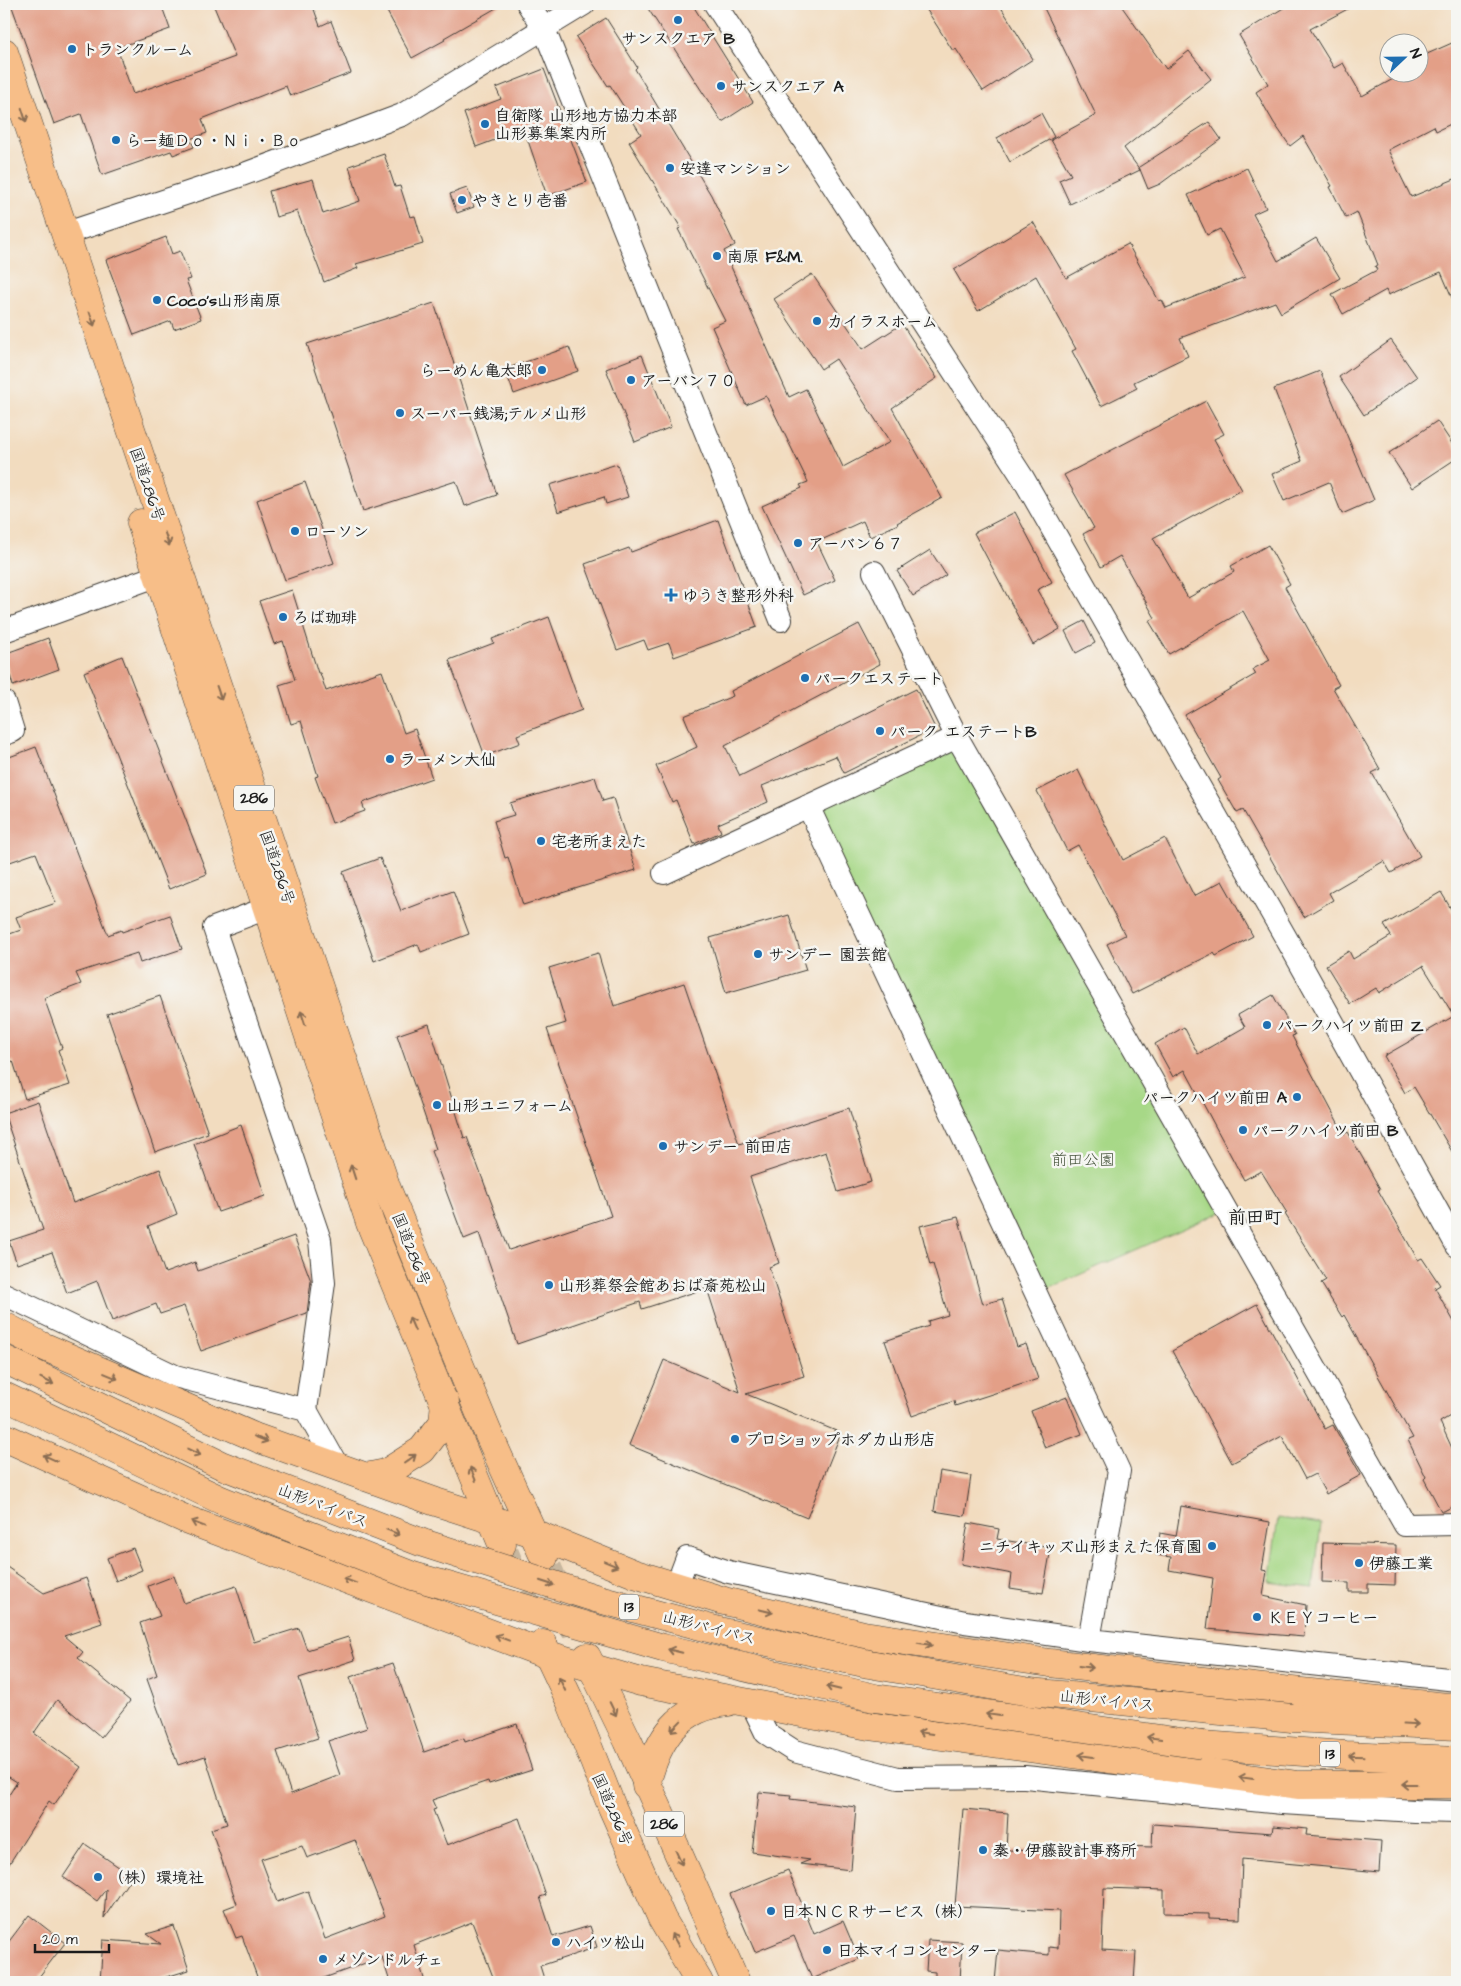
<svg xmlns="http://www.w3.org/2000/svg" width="1461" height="1986" font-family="'Architects Daughter','Klee One',sans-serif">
<rect width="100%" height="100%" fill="#f6f6f2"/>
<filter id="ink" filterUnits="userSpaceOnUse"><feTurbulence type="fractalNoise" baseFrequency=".02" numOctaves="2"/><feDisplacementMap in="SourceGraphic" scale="10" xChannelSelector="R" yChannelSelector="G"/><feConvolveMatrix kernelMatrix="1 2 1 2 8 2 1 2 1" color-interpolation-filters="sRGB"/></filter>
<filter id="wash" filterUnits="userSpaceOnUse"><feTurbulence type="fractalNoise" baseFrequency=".0096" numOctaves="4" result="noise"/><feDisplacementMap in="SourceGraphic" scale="20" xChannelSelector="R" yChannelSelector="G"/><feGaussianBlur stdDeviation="1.12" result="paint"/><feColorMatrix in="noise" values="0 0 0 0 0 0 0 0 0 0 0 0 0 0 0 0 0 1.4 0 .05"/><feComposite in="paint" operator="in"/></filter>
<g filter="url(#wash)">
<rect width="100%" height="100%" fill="#f2dcbf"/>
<g fill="#a7d887" stroke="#627a52">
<polygon points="957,737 1226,1210 1036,1294 808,806"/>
<polygon points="1278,1518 1321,1524 1313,1588 1269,1582"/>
</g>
<g id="blocks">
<g fill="#e39f87" fill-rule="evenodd">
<polygon points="11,4 161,4 170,29 117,48 133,94 235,57 213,4 312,4 320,26 331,21 351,73 290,96 286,86 202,119 207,133 190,139 194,147 173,155 171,151 102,175 81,114 54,124"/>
<polygon points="383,4 503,4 444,38 445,40 412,58"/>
<polygon points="645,4 692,4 753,102 722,122"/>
<polygon points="923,4 999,4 1033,59 983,91 956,49 953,51"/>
<polygon points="1042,4 1120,4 1166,69 1189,51 1211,79 1124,148 1140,170 1070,204 1059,180 1071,175 1051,140 1096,115"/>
<polygon points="1290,4 1357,4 1310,29 1334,68 1343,63 1362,96 1406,72 1418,72 1418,58 1452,43 1457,55 1457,121 1436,131 1434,126 1388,150 1411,197 1457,178 1457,309 1441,272 1388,295 1386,290 1343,314 1332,294 1377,270 1375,266 1378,265 1357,212 1346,218 1330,187 1332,186 1303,136 1290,146 1274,123 1256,92 1268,84 1239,35"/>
<polygon points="606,18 637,67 635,69 711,195 735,245 724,251 789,397 806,389 843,467 890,442 836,359 821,369 774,299 812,274 863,349 902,324 937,378 892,408 942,498 897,523 898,524 870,537 863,521 817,542 835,580 803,595 762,506 802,488 800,485 808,482 766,396 746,405 712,327 725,321 678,229 681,228 629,142 641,134 610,85 608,86 576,37"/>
<polygon points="544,69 587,182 547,196 524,129 476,147 464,113 501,99 496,88"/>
<polygon points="1041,113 1054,137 1010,162 997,138"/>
<polygon points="1209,122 1221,139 1160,184 1148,189 1139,167"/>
<polygon points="384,154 395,187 400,186 410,217 415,216 423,244 356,264 358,268 324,282 297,211 276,217 269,191 313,179 323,214 360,201 349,166"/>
<polygon points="1247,168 1266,208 1253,214 1278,261 1316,238 1340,278 1281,313 1275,302 1180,338 1188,356 1134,382 1137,388 1101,406 1072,351 1076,349 1036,276 978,311 954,270 1033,222 1066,278 1128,244 1159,301 1162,300 1166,308 1245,277 1220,229 1207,235 1188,195"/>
<polygon points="467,188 474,207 457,213 450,194"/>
<polygon points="166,237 172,254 180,251 191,279 186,280 201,319 174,329 171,321 134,335 106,260"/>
<polygon points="434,303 497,495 465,506 456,481 363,511 307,344"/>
<polygon points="1391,340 1417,377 1364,415 1339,377"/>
<polygon points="569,347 578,371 514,394 505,369"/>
<polygon points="642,355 671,427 635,442 606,369"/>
<polygon points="1320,371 1374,500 1342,514 1329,482 1284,501 1272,474 1302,461 1274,389"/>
<polygon points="1206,401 1224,434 1214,439 1242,490 1153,538 1188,598 1234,572 1231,566 1268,545 1290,584 1285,587 1339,685 1333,688 1380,769 1372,773 1420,856 1391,873 1384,861 1329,893 1333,900 1304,917 1243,810 1237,813 1218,780 1221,778 1185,715 1256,674 1253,669 1270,660 1243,611 1169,654 1149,621 1155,618 1120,556 1101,567 1083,534 1094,528 1064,475"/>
<polygon points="1437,421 1457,451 1457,458 1412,488 1389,453"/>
<polygon points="617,464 628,497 606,504 604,497 558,512 550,485"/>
<polygon points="305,482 334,563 285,580 257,500"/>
<polygon points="1015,512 1052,582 1037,590 1060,629 1033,645 974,533"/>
<polygon points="718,520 757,627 674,657 669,643 648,650 644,640 617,650 585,564 629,548 631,552"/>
<polygon points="930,550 946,575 913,596 897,571"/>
<polygon points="292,590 318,673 320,673 326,691 382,671 404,733 415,729 432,778 362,803 365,811 332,823 315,777 318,776 301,721 291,724 279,685 295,680 283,641 274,644 259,601"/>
<polygon points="549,617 582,710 517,735 520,743 485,756 449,660 494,643 492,639"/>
<polygon points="1084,621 1095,643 1076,653 1065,631"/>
<polygon points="859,624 880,664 725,746 740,776 916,689 935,728 844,773 836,756 762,786 768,802 718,824 721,832 694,844 676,800 672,802 656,766 697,747 684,716 733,696 731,691"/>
<polygon points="48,638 59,669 13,686 4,654"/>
<polygon points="122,656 207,874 169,889 84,672"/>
<polygon points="36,747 108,935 121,930 122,932 170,915 182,949 140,963 137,953 76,973 81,984 44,998 62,1048 58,1050 70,1085 25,1099 13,1061 4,1064 4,936 21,930 16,917 56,903 36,853 4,864 4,759"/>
<polygon points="1078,770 1123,860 1165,838 1194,896 1222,881 1253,936 1216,956 1214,953 1132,994 1107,944 1125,935 1078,845 1067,851 1037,791"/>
<polygon points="595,777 603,801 613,798 636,870 523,905 508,857 505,858 494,821 514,815 510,803"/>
<polygon points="380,858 401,911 453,891 469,934 421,952 418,944 374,961 343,872"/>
<polygon points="1441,892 1457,919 1457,1160 1414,1087 1405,1093 1384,1056 1454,1016 1423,966 1379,993 1376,988 1350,1004 1326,965 1349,951 1353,959 1391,936 1384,925"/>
<polygon points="789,915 806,970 726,993 710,938"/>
<polygon points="598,953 614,1006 684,983 739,1144 849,1108 871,1182 838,1192 826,1152 750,1177 779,1263 769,1267 804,1376 746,1394 841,1433 807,1518 629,1445 664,1360 740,1392 707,1288 642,1309 640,1302 517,1344 479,1233 464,1239 431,1151 436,1149 397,1035 429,1024 464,1138 467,1137 509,1250 611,1216 547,1029 566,1023 549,968"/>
<polygon points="1273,995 1295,1035 1292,1036 1344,1134 1348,1132 1380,1189 1378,1190 1418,1260 1422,1258 1440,1285 1435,1288 1457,1327 1457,1412 1440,1422 1457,1459 1457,1504 1444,1511 1441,1511 1424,1479 1426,1477 1408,1440 1413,1438 1344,1315 1342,1317 1321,1283 1326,1280 1285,1214 1287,1213 1261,1171 1244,1180 1185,1070 1173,1077 1155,1044 1184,1027 1198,1054 1245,1027 1238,1015"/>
<polygon points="160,996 208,1133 155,1152 107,1014"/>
<polygon points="38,1101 73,1203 160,1169 177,1214 148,1226 165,1273 195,1262 198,1271 294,1236 311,1281 307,1313 201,1351 184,1306 160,1314 156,1304 112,1321 97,1281 67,1293 52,1252 17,1264 9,1241 43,1230 4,1113"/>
<polygon points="241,1125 265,1196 218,1212 194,1144"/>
<polygon points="958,1217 983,1304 1002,1299 1017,1347 1026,1344 1038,1379 955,1406 954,1401 912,1416 885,1341 929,1326 928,1321 948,1315 933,1264 930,1265 920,1226"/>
<polygon points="1257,1304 1325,1429 1333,1425 1361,1475 1326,1494 1315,1474 1305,1479 1282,1436 1232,1463 1172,1351"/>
<polygon points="1067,1397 1082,1434 1045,1448 1031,1411"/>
<polygon points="940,1471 971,1476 965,1516 934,1511"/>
<polygon points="1181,1506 1270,1522 1262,1570 1267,1571 1263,1596 1306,1605 1304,1637 1207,1629 1213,1578 1169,1570 1171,1557 1156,1555 1160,1533 1176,1536"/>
<polygon points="968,1523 999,1529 997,1539 1051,1548 1043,1593 1010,1588 1012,1574 961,1564"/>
<polygon points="1323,1543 1396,1545 1395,1585 1368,1584 1368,1592 1349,1592 1349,1583 1322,1582"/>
<polygon points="133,1548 142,1570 116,1581 107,1558"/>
<polygon points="4,1565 44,1593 86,1578 102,1623 64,1636 83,1652 78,1658 130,1701 101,1737 57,1700 34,1733 81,1767 54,1805 49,1801 4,1872 4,1803 17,1782 4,1774"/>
<path d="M174,1576L184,1603L236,1586L254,1642L299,1628L307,1650L348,1637L355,1660L299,1678L318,1738L277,1751L291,1794L340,1775L328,1741L367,1728L350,1677L393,1663L424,1752L464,1738L465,1742L517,1724L532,1770L489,1784L488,1781L432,1800L436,1809L433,1810L447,1845L519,1818L546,1895L540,1897L553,1937L590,1926L597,1947L540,1966L545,1982H495L472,1922L414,1945L425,1982H390L382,1957L313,1982H259L242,1936L236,1938L224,1909L237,1904L211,1829L227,1824L205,1756L178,1765L147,1679L157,1675L140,1623L160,1616L148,1586ZM355,1840L385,1916L325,1939L308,1891L277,1902L261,1859L302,1846L307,1858Z"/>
<polygon points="759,1792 791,1795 790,1799 856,1807 851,1870 800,1864 810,1860 752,1852"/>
<polygon points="963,1809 1008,1813 1006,1850 1119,1853 1119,1846 1152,1847 1153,1824 1272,1833 1273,1826 1307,1829 1306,1835 1381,1841 1379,1872 1242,1859 1240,1919 1209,1918 1209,1914 1164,1913 1164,1890 1104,1888 1102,1950 1136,1952 1134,1982 995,1982 998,1950 1049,1955 1049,1947 1058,1948 1059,1911 955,1906"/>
<polygon points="85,1844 132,1876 104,1918 106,1889 97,1901 63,1877"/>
<polygon points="788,1870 814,1934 843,1921 859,1959 812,1979 794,1936 755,1952 730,1894"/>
<polygon points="29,1915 65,1943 35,1982 4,1982 4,1948"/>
<polygon points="174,1926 189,1970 150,1982 100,1982 103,1940 161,1944 147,1934"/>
<polygon points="928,1940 962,1942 960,1982 935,1982 935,1972 926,1971"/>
</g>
</g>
</g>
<g filter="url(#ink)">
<use href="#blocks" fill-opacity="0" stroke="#3c3934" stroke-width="1"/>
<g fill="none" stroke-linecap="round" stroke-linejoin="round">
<g stroke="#c7b69e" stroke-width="28" stroke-dasharray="28 14" stroke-linecap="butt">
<polyline points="505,1553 537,1630"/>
<polyline points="548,1568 581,1644"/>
</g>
<g stroke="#3c3934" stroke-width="24">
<g id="street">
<polyline points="528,4 544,29 781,620"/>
<polyline points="715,4 1023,478 1290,945 1457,1246"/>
<polyline points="64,234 239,176 402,115 584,4"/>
<polyline points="874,572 957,737 1405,1525 1457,1524"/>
<polyline points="4,631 159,575"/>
<polyline points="4,702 13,731 4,734"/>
<polyline points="808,806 1119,1471 1089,1640"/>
<polyline points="664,873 957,737"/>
<polyline points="267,908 214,928 320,1240 324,1283 306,1410"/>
<polyline points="4,1294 175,1376 306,1410 338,1467"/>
<polyline points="676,1587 687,1558 729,1572 965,1622 1089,1640 1457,1680"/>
<polyline points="752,1704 766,1733 794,1751 898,1778 1025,1777 1282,1803 1415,1811 1457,1812"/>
</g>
</g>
<g stroke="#3c3934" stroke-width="29">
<g id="highway">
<polyline points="4,52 387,1189 488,1433 544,1557"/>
<polyline points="141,523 370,1223 502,1544"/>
<polyline points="4,1326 40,1345 257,1438 436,1502 533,1533 635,1574 724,1601 864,1635 1050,1663 1254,1687 1457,1708"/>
<polyline points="4,1437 185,1519 548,1655 641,1682 869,1726 1298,1785 1457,1784"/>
<polyline points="366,1477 386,1473 422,1450 443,1423 445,1402"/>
<polyline points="543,1644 571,1703 612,1807 662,1919 699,1982"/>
<polyline points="587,1657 628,1741 736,1982"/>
<polyline points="1292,1718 1457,1726"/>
<polyline points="1202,1745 1346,1755 1457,1760"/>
<path d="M646,1785C658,1738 678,1707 728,1702"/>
</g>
</g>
<use href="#street" stroke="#fff" stroke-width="22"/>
<use href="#highway" stroke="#f7be88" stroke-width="28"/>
<g stroke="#3c3934" stroke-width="29" stroke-linecap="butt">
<g id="highway-bridge">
<polyline points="4,1359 221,1465 423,1543 595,1598 727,1633 869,1664 1030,1692 1292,1718"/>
<polyline points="4,1396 221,1500 413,1576 663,1648 875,1698 1202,1745"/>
</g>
</g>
<use href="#highway-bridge" stroke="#f7be88" stroke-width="28"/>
</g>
<defs><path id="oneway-shaft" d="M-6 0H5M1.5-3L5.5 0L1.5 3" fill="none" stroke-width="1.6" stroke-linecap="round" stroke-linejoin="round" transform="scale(1.25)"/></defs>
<g stroke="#8a6d52">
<use href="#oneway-shaft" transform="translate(24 115) rotate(72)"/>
<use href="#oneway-shaft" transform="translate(92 319) rotate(71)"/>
<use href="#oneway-shaft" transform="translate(167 539) rotate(71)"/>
<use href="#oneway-shaft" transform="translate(219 693) rotate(71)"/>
<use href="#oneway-shaft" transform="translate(303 1018) rotate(-108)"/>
<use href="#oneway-shaft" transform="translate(353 1172) rotate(-108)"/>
<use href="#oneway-shaft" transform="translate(412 1324) rotate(-113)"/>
<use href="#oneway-shaft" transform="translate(111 1376) rotate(23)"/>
<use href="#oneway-shaft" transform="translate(47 1381) rotate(26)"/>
<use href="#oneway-shaft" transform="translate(261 1439) rotate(21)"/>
<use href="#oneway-shaft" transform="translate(194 1452) rotate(26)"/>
<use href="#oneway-shaft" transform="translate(50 1458) rotate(-156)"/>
<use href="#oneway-shaft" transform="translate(410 1459) rotate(-37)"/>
<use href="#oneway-shaft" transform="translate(473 1474) rotate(-112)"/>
<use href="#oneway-shaft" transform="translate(198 1524) rotate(-159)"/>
<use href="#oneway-shaft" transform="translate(393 1532) rotate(21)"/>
<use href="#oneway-shaft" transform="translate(611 1564) rotate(22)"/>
<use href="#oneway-shaft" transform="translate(350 1581) rotate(-159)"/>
<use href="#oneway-shaft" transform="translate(547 1583) rotate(18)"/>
<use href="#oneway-shaft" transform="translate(766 1611) rotate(14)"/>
<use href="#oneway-shaft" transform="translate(502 1638) rotate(-159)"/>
<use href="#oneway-shaft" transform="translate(925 1644) rotate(9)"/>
<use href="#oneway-shaft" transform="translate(675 1651) rotate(-167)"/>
<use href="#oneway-shaft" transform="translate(1086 1667) rotate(7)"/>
<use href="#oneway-shaft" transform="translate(562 1684) rotate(-115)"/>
<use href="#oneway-shaft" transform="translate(833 1688) rotate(-167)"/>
<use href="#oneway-shaft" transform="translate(613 1709) rotate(64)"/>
<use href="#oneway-shaft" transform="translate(993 1715) rotate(-172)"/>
<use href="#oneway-shaft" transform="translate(1411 1724) rotate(3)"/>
<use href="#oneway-shaft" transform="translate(676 1726) rotate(134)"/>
<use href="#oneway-shaft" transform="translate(925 1733) rotate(-172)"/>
<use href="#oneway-shaft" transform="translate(1154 1738) rotate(-172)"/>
<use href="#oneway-shaft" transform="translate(1086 1756) rotate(-172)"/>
<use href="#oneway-shaft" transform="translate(1356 1756) rotate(-178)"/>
<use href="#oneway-shaft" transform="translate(1246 1778) rotate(-172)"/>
<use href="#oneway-shaft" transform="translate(1409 1784) rotate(180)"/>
<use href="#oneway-shaft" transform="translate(679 1858) rotate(66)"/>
<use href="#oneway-shaft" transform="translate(675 1940) rotate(-120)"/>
</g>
</g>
<g fill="#1f6fb2" stroke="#f6f6f2" stroke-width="2">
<circle cx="678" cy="20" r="5"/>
<circle cx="72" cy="49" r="5"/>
<circle cx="721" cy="86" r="5"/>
<circle cx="485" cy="124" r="5"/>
<circle cx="116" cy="140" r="5"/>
<circle cx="670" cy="168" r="5"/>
<circle cx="462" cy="200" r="5"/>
<circle cx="717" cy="256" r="5"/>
<circle cx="157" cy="300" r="5"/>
<circle cx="817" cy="321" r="5"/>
<circle cx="542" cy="370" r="5"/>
<circle cx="631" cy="380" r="5"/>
<circle cx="400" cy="413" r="5"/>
<circle cx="295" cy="531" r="5"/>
<circle cx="798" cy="543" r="5"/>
<path d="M668.5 587.5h5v5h5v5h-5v5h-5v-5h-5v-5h5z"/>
<circle cx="283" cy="617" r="5"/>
<circle cx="805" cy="678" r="5"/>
<circle cx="880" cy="731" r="5"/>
<circle cx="390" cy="759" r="5"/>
<circle cx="541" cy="841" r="5"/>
<circle cx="758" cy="954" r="5"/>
<circle cx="1267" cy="1025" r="5"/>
<circle cx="1297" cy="1097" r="5"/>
<circle cx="437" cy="1105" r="5"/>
<circle cx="1243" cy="1130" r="5"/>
<circle cx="663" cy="1146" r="5"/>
<circle cx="549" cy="1285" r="5"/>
<circle cx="735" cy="1439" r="5"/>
<circle cx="1212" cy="1546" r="5"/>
<circle cx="1359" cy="1563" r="5"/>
<circle cx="1257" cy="1617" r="5"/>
<circle cx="983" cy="1850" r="5"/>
<circle cx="98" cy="1877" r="5"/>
<circle cx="771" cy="1911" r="5"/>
<circle cx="556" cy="1942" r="5"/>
<circle cx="827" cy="1950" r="5"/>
<circle cx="323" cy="1959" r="5"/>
</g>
<g text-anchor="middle" stroke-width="5" stroke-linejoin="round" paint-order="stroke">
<g fill="#f6f6f2" stroke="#5d5d5c" stroke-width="1">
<rect x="234" y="785.5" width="40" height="25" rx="4"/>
<rect x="619" y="1594.5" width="20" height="25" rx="4"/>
<rect x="1320" y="1741.5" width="20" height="25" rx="4"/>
<rect x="644" y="1811.5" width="40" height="25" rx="4"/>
</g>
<g font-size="15" font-weight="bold" fill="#1c1c1c">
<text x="254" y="803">286</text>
<text x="629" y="1612">13</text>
<text x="1330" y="1759">13</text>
<text x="664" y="1829">286</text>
</g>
<g font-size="16" font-weight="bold" fill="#1c1c1c" stroke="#f6f6f2" text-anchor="start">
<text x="678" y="44" text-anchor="middle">サンスクエア B</text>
<text x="82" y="55">トランクルーム</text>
<text x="731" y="92">サンスクエア A</text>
<text x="495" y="121">自衛隊 山形地方協力本部<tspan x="495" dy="18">山形募集案内所</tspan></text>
<text x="126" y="146">らー麺Ｄｏ・Ｎｉ・Ｂｏ</text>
<text x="680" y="174">安達マンション</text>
<text x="472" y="206">やきとり壱番</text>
<text x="727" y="262">南原 F&amp;M.</text>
<text x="167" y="306">Coco’s山形南原</text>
<text x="827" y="327">カイラスホーム</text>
<text x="532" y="376" text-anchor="end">らーめん亀太郎</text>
<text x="641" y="386">アーバン７０</text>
<text x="410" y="419">スーパー銭湯;テルメ山形</text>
<text x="305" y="537">ローソン</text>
<text x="808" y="549">アーバン６７</text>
<text x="682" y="601">ゆうき整形外科</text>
<text x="293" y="623">ろば珈琲</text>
<text x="815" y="684">パークエステート</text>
<text x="890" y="737">パーク エステートB</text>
<text x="400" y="765">ラーメン大仙</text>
<text x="551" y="847">宅老所まえた</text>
<text x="768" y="960">サンデー 園芸館</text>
<text x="1277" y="1031">パークハイツ前田 Z</text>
<text x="1287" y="1103" text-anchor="end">パークハイツ前田 A</text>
<text x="447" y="1111">山形ユニフォーム</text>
<text x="1253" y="1136">パークハイツ前田 B</text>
<text x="673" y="1152">サンデー 前田店</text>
<text x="559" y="1291">山形葬祭会館あおば斎苑松山</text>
<text x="745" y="1445">プロショップホダカ山形店</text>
<text x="1202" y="1552" text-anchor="end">ニチイキッズ山形まえた保育園</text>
<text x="1369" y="1569">伊藤工業</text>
<text x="1267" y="1623">ＫＥＹコーヒー</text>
<text x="993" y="1856">秦・伊藤設計事務所</text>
<text x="108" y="1883">（株）環境社</text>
<text x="781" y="1917">日本ＮＣＲサービス（株）</text>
<text x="566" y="1948">ハイツ松山</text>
<text x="837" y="1956">日本マイコンセンター</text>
<text x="333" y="1965">メゾンドルチェ</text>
</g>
<g font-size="16" fill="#1c1c1c" stroke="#f6f6f2">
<text transform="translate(148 484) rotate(71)" y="6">国道286号</text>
<text transform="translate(278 867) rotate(71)" y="6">国道286号</text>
<text transform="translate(412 1249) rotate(68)" y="6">国道286号</text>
<text transform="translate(323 1505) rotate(21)" y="6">山形バイパス</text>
<text transform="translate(709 1627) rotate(14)" y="6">山形バイパス</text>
<text transform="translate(1107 1700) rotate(6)" y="6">山形バイパス</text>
<text transform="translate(613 1809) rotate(66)" y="6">国道286号</text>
</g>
<g font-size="16" fill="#46543c" stroke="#f6f6f2">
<text x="1083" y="1165">前田公園</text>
</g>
<g font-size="18" font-weight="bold" fill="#1c1c1c" stroke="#f6f6f2">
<text x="1255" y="1223">前田町</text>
</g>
</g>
<rect width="1461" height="1986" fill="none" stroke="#f6f6f2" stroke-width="20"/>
<g transform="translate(1404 58) rotate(68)"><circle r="24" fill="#f6f6f2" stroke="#9f9f9c"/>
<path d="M0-4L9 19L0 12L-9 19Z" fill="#1f6fb2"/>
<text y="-8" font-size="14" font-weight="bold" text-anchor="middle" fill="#1c1c1c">N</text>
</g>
<path d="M35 1944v8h74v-8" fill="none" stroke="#1c1c1c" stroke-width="2.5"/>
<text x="42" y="1944" font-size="15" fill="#1c1c1c" stroke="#f6f6f2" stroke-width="4" paint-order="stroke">20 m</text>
</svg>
